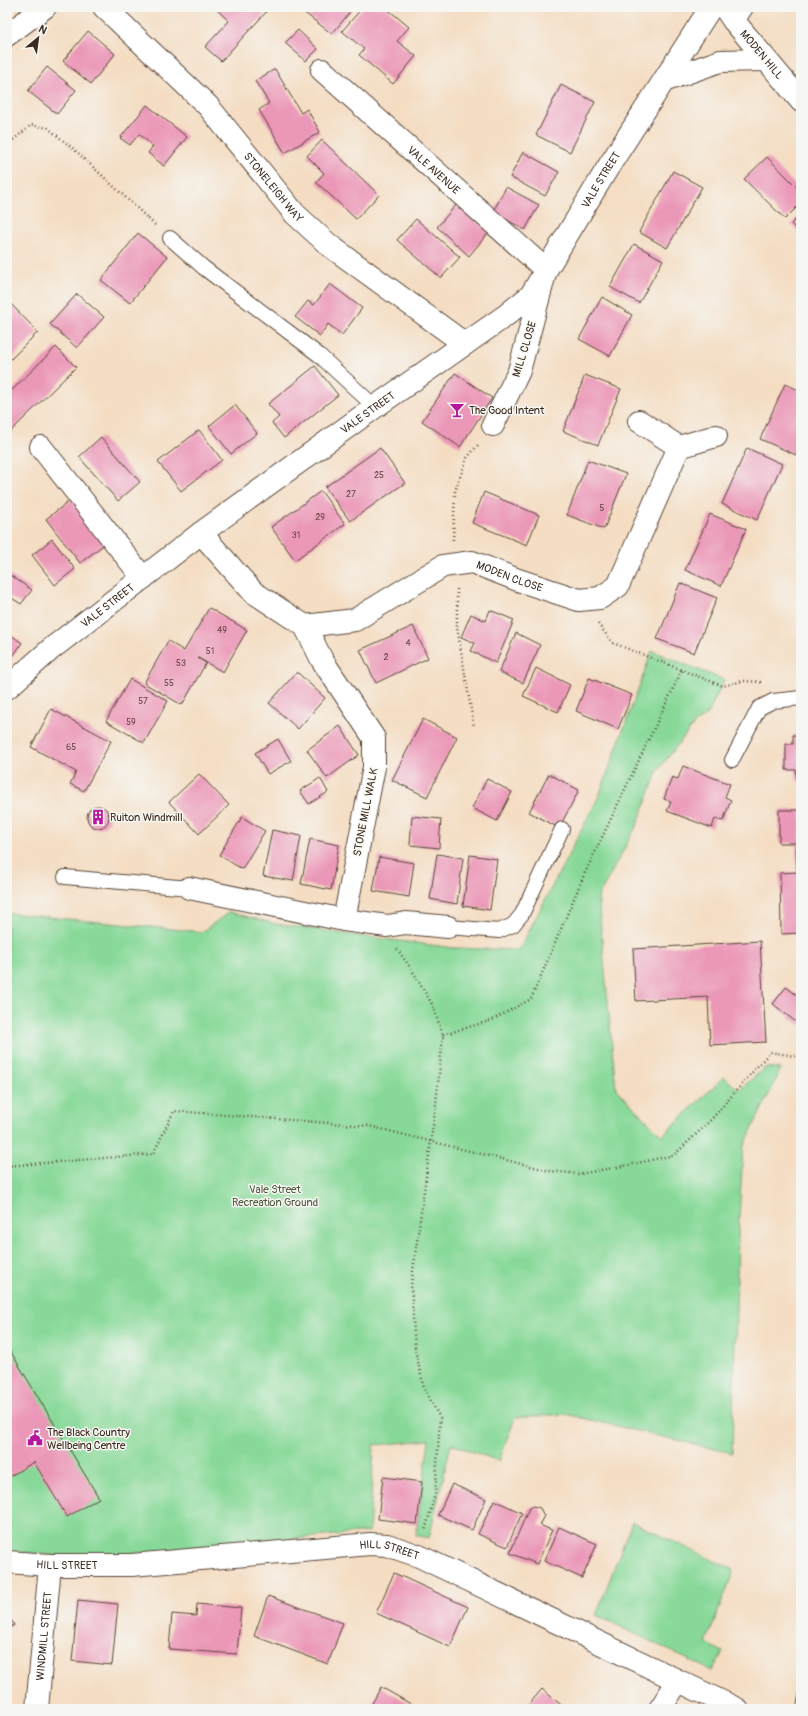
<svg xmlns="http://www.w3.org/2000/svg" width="808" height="1716" font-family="Pangolin,sans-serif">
<rect width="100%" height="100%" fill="#f6f6f2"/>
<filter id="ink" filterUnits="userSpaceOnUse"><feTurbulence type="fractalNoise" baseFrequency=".025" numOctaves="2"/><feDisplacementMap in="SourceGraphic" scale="8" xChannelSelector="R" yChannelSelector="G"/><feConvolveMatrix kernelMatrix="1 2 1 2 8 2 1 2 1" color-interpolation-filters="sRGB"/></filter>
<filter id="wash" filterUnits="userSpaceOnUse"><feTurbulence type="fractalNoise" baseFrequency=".012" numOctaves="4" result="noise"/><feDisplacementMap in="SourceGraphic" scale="16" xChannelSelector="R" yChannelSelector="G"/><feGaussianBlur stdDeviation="0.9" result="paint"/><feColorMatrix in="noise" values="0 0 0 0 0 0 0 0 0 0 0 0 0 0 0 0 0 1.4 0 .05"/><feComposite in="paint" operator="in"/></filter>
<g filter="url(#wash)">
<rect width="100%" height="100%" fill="#f4ddc3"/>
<g fill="#88d999" stroke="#62825c">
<polygon points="652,651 724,680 708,714 695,723 658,770 638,823 598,897 616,1089 662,1136 724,1077 739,1090 766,1067 781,1069 743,1148 738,1236 732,1453 565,1414 515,1418 499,1461 451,1444 429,1538 416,1535 429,1440 374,1445 369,1532 81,1558 7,1551 7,913 202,932 229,912 276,924 368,937 455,948 519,950 599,796"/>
<polygon points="632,1522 734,1570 706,1643 723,1652 712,1671 596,1615"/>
</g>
<g id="blocks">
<g fill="#eb97b7">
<polygon points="214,7 266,7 269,9 221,61 205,47 229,21"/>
<polygon points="297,7 354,7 332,34"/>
<polygon points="363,7 385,7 409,27 397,41 416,56 393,84 359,55 364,49 342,31"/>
<polygon points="298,30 318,49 306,61 285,43"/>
<polygon points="88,31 115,54 91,84 63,61"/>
<polygon points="47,67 76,90 57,114 28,91"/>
<polygon points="275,69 301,113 307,109 320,132 285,153 259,110 269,103 255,81"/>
<polygon points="561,85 595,102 570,152 536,135"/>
<polygon points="147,105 187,137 164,166 148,153 153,146 139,134 130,145 120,138"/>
<polygon points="322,140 379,195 356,219 316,182 324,173 307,156"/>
<polygon points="523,152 559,172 545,196 510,177"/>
<polygon points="767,157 801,191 801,203 785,219 744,179"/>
<polygon points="673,171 702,187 667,248 639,232"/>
<polygon points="506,187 539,205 525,230 493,212"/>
<polygon points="456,205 489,232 469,256 437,227"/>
<polygon points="801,214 801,234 791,224"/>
<polygon points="416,219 460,257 441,278 397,240"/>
<polygon points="138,233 167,257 130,303 101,280"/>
<polygon points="634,244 663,260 639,303 610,287"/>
<polygon points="330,284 362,308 342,335 328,324 320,336 295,317 308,301 314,305"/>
<polygon points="77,294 104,317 77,348 50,324"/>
<polygon points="602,297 632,315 610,356 579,339"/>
<polygon points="7,300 38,332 7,363"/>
<polygon points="56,347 76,367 7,435 7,395"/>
<polygon points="315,366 338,395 284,438 272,423 279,417 268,404"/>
<polygon points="455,373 492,398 460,447 422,421"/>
<polygon points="585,375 621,389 598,445 563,431"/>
<polygon points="785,384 801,391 801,443 796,455 760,439"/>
<polygon points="235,405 257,433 231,454 209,426"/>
<polygon points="199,430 222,460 181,491 158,462"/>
<polygon points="101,437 140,482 118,501 79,457"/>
<polygon points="380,448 405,483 350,521 325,487"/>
<polygon points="747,448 782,464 757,520 722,504"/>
<polygon points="588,460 626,474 604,529 567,515"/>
<polygon points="321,491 345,524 295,560 271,527"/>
<polygon points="484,492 539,515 527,545 472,523"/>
<polygon points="72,499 106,543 80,563 46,519"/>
<polygon points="710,514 746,529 721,586 685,570"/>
<polygon points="52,539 75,569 55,585 32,555"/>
<polygon points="7,573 32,590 21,604 7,595"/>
<polygon points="680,583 717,598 694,653 657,639"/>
<polygon points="209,608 247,630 223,672 198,658 206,663 182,705 144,683 168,641 184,651"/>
<polygon points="490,610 514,620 496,663 471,651 475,643 461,637 471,614 486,621"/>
<polygon points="413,626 428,658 376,683 360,650"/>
<polygon points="7,632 22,643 11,659 7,656"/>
<polygon points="516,633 540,645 523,683 499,672"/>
<polygon points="536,668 570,685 558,712 523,696"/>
<polygon points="297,672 325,698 298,729 269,703"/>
<polygon points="589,678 632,695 618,729 576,711"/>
<polygon points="130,679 168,701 144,743 106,721"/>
<polygon points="51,709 111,741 84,791 70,784 76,772 31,747"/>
<polygon points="423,719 457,737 427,797 392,780"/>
<polygon points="340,726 359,755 327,778 307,750"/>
<polygon points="793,735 801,735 801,781 797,781 796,770 786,770 786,744 793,744"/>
<polygon points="278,739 291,761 268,774 255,753"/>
<polygon points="683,766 730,784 725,797 731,800 723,821 715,819 712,828 667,811 671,802 664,799 672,777 678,779"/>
<polygon points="199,774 229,805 199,834 169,802"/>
<polygon points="549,774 579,790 559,828 529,812"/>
<polygon points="320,778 328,792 309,804 300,791"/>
<polygon points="487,779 512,792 497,821 472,808"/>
<circle cx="98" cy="817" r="11"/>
<polygon points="779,810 801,810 801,933 781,934 780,873 797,872 796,843 779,843"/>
<polygon points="412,816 441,819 439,848 410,845"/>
<polygon points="242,817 265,831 242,869 219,855"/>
<polygon points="272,830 301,836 293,881 263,876"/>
<polygon points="310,839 339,845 331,890 301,884"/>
<polygon points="437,854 463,858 457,904 430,899"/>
<polygon points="470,855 497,859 490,910 463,906"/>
<polygon points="379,857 414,863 409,897 373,891"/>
<polygon points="760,941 766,1042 710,1045 708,997 636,1001 633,949"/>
<polygon points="786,987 801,998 801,1026 773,1004"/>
<polygon points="7,1333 9,1349 99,1498 67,1517 34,1462 7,1478 7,1414 9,1413 7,1410"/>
<polygon points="383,1477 422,1482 417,1524 378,1519"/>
<polygon points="452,1484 486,1499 472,1530 438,1515"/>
<polygon points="494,1500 522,1513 507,1547 478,1534"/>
<polygon points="533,1506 540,1508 544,1516 539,1525 552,1530 537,1564 510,1553 529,1508"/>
<polygon points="559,1527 597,1544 582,1578 544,1561"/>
<polygon points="394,1573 468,1607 450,1647 376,1613"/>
<polygon points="268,1596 343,1623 328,1664 254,1636"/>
<polygon points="78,1600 118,1604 112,1665 72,1661"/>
<polygon points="197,1604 241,1608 237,1654 169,1649 172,1614 196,1616"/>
<polygon points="7,1614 14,1625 7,1629"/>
<polygon points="381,1687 416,1707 415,1709 369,1709"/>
<polygon points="542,1689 566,1709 525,1709"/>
<polygon points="800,1689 801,1709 796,1709"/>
</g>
</g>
</g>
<g filter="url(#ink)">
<use href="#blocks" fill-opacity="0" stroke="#574537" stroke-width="1"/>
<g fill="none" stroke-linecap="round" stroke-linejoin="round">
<g stroke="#574537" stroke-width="16">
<g id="lane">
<polyline points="170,238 204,268 319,355 375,407"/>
<polyline points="732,760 759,708 773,701 801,698"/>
<polyline points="65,877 189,888"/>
<polyline points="448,927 499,931 513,925 522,914 562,829"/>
</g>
</g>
<g stroke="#574537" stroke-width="24">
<g id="street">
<path id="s1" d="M104,7L208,106L295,214L329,245L465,344"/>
<polyline points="724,7 733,20 742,7"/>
<polyline points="7,35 45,7"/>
<path id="s2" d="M322,70L546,270L519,371L493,425"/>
<polyline points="639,421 679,447 716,436"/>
<polyline points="41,447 143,578"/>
<path id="s3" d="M201,533L253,592L305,626L355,620L443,566L472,562L518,580L579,600L600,598L618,586L679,447"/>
<polyline points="305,626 322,660 374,738 374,767 344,920"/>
<polyline points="189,888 344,920 387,926 406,923 448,927"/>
<path id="s4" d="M37,1709L50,1565"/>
<polyline points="660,1709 678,1681"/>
</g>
</g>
<g stroke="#574537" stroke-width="24">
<g id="secondary">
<path id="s5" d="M733,20L801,101"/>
<polyline points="664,81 720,61 765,60"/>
<path id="s6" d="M7,688L51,649L201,533L375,407L505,316L531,295L607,169L711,7"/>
<path id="s7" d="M7,1562L50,1565H132L370,1544L387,1545L419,1556L737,1709"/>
</g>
</g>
<g stroke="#574537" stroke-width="2.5" stroke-dasharray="1 3" stroke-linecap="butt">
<polyline points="7,145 31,125 48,128 77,152 155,225"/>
<polyline points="453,540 455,491 467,458 478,445"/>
<polyline points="457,589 457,627 474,727"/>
<polyline points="598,624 613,643 723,686 743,681 762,682"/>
<polyline points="397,949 412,970 432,1004 443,1035 436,1104 411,1285 415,1349 424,1388 440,1418 435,1494 425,1531"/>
<polyline points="443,1035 492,1020 531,999 584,875 682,670"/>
<polyline points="7,1166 153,1154 174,1111 369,1126 550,1171 579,1174 629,1165 674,1155 709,1122 770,1052 801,1057"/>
</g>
<use href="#lane" stroke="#fff" stroke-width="14"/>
<use href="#street" stroke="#fff" stroke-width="22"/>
<use href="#secondary" stroke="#fff" stroke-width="22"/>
</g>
</g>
<defs>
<g id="bar-bare" transform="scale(1.2)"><path d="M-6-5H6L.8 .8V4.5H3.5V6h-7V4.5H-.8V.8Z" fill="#b5179e" stroke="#f6f6f2" stroke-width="2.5" paint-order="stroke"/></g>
<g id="building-bare" transform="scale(1.2)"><path d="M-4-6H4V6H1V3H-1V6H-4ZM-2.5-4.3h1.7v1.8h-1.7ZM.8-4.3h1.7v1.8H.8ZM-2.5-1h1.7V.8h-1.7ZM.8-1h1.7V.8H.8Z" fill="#b5179e" stroke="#f6f6f2" stroke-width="2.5" paint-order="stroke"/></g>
<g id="civic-bare" transform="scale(1.2)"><path d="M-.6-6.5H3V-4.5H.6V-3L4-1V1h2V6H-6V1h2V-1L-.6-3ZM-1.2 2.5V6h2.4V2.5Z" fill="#b5179e" stroke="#f6f6f2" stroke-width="2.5" paint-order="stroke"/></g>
</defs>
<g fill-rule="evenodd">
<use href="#bar-bare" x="457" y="410"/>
<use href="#building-bare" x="98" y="817"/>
<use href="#civic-bare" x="35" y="1438"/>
</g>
<g text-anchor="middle" stroke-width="3" stroke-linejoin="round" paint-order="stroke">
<g font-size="9" fill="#674544">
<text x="379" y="478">25</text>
<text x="351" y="497">27</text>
<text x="602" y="511">5</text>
<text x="320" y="520">29</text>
<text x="296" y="538">31</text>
<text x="222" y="633">49</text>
<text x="408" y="646">4</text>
<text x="210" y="654">51</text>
<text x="386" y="660">2</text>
<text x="181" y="666">53</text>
<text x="169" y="686">55</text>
<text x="143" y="704">57</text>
<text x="131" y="725">59</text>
<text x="71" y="750">65</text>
</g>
<g font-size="11" fill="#3b2a1e" stroke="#f6f6f2">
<text dy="4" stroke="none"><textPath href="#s5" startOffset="45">MODEN HILL</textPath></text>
<text dy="4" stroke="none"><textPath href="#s2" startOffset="150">VALE AVENUE</textPath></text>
<text dy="4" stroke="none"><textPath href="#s6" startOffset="790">VALE STREET</textPath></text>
<text dy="4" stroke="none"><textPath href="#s1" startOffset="248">STONELEIGH WAY</textPath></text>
<text transform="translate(524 349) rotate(-73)" y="4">MILL CLOSE</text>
<text dy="4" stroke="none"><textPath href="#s6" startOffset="454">VALE STREET</textPath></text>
<text dy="4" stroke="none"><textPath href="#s3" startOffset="364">MODEN CLOSE</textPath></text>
<text dy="4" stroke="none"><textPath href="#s6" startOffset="130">VALE STREET</textPath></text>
<text transform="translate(365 812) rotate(-79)" y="4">STONE MILL WALK</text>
<text dy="4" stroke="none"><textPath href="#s7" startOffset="384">HILL STREET</textPath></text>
<text dy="4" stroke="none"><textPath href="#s7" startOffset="60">HILL STREET</textPath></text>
<text dy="4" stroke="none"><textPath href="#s4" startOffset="73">WINDMILL STREET</textPath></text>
</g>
<g font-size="11" fill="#3b2a1e" stroke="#f6f6f2" text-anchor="start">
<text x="469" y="414">The Good Intent</text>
<text x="110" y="821">Ruiton Windmill</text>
<text x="47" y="1436">The Black Country<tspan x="47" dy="13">Wellbeing Centre</tspan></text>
</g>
<g font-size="11" fill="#4e563d" stroke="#f6f6f2">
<text x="275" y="1193">Vale Street<tspan x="275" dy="13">Recreation Ground</tspan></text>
</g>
</g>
<rect width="808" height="1716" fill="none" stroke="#f6f6f2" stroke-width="24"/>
<g transform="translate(38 38) rotate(29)" stroke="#f6f6f2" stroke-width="3" paint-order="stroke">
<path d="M0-3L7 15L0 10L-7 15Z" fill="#3b2a1e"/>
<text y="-6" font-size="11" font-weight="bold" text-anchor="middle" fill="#3b2a1e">N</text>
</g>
</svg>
